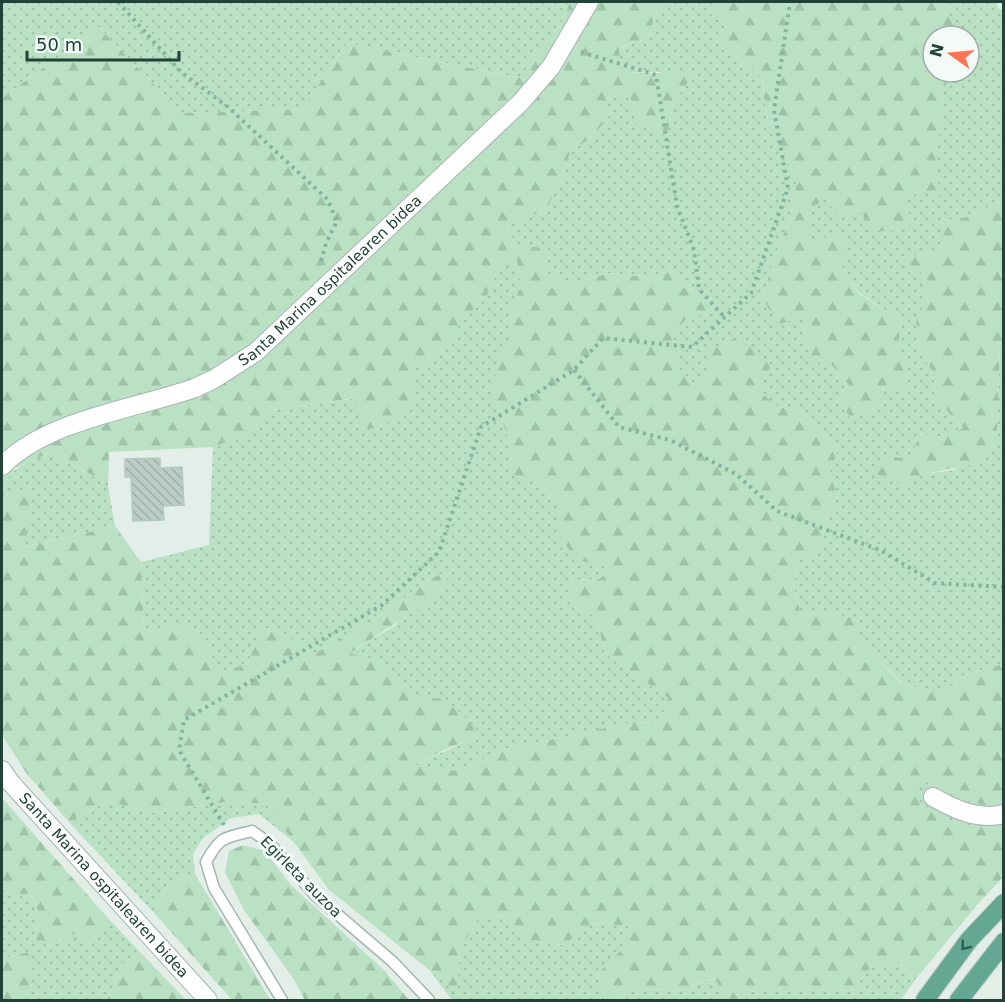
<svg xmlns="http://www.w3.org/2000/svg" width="1005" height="1002" font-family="'DejaVu Sans',sans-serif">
<defs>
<pattern id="grass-dots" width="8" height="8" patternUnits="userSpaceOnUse" patternTransform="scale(1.5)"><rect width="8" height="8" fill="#bae1c3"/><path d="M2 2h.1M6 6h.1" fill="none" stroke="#a0c2a8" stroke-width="1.8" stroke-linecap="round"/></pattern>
<pattern id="forest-firs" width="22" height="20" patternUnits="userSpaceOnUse" patternTransform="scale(1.5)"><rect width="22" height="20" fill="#bae1c3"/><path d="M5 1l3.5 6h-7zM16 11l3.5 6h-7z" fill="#a0c2a8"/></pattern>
<pattern id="building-back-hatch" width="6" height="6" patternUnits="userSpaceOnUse" patternTransform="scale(1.5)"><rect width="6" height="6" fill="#bbccc4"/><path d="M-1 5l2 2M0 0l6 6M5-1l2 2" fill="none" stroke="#a0b0a9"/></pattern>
</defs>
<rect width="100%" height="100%" fill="#e3eee9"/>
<g fill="url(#grass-dots)">
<polygon points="2,2 570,2 561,23 520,78 347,43 302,109 181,113 99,27 2,98"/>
<polygon points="666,2 714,2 711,14 725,23 721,48 748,64 762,78 767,122 797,181 790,219 774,257 763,300 806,316 805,341 831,364 849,385 838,396 851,420 876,408 884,387 905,389 908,369 898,352 901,320 859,293 842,267 811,248 811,212 823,196 906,199 922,190 939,195 934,146 944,123 942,95 952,72 969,72 969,36 958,36 946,10 952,2 996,2 999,9 1004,9 1003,202 997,202 969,217 943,220 940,251 902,257 923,275 928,300 916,319 919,349 932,371 938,401 963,428 943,437 921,434 903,485 925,474 954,470 997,437 1000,342 1003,341 1003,664 962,676 937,694 902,683 863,645 852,617 822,613 801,615 793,584 800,559 821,549 828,514 837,496 830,472 839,447 819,431 804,412 779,407 757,391 707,374 694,384 678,368 672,331 688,318 711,312 710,293 686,290 673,271 644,277 609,273 569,284 546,272 515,245 508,225 546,210 562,178 570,152 592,137 604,98 630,94 667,137 673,105 660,72 621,72 619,48 648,38 657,10"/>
<polygon points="517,259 521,288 509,307 513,335 493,394 509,440 512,475 541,481 557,502 557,533 614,569 599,579 573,580 563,602 595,616 606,654 668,698 660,723 633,722 507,749 455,771 414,765 480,735 445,699 419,697 382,663 350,653 396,625 429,580 368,624 312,656 282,632 261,631 248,662 221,674 205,643 144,631 141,562 209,545 213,447 246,435 272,410 356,398 361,427 414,369 439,354 462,321 487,295 498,271"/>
<path d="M49,453L85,471L108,486L115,526L24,547L14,488L2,497C1,470 29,462 49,453Z"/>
<polygon points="929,781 955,796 985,806 1003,802 1003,826 991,828 953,823 921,804 914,790"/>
<path d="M107,801L154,813L231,801L266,804L295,843L259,814L231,818L202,839L193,854L195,874C168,882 164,888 154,913L69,822Z"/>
<polygon points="2,888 7,894 30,893 38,911 34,939 49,946 74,934 90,944 108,918 140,952 122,964 107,1000 21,1000 28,952 2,959"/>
<polygon points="503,915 531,940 562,945 593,923 629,926 621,950 597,975 606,1000 452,1000 430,971 457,991 460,951 478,918"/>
<polygon points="900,963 915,980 901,1000 735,1000 762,987 852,991 871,967"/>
<polygon points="717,977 724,1000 615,1000 636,988 679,991"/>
</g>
<g fill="url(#forest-firs)">
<polygon points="570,2 666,2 657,10 648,38 619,48 622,72 693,74 673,105 667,137 635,124 630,94 605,98 610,115 592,137 570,152 562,178 546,210 508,225 515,245 543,248 546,272 569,284 609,273 644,277 674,271 686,290 710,293 712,312 688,318 673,331 678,368 694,384 707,373 710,350 733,339 754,347 771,366 758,391 779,407 804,412 819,431 839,447 830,472 837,496 828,514 821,549 800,559 793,584 801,615 822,613 853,617 863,645 901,683 937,694 962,676 1003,664 1003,802 985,806 955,796 929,781 915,790 921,804 953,823 991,828 1003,826 1003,877 978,904 915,980 900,963 871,967 852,991 762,987 735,1000 724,1000 716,977 679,991 636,988 615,1000 606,1000 597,975 621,950 629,926 593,923 563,945 531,940 503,915 478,918 460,951 457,992 329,890 266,804 231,801 154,813 107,801 69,822 27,774 2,735 2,497 14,488 33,492 25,547 115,526 141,562 144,631 182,623 205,643 221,674 248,662 261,631 282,632 312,655 368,624 429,580 452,568 441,594 350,653 382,663 419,697 445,699 465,717 481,735 444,750 415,765 455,771 507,749 633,722 660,723 668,698 606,654 595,616 563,602 573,580 599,579 613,569 576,559 557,533 557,502 541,481 512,475 509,440 493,394 498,349 513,335 509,307 521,288 517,260 498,271 487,295 462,321 439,354 414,369 413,409 377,429 361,427 355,398 272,410 246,435 213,447 109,452 108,486 85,471 49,453 15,468 2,488 2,98 99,27 181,113 302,109 347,43 519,78 561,23"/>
<polygon points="714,2 952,2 946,10 958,36 933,36 933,72 952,72 942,95 944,123 934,146 940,196 922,190 906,199 911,225 889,232 863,229 864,213 838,215 823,197 811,212 811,247 831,233 847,238 842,267 859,294 901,320 898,352 908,369 905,390 884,387 876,408 851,420 838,396 849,385 831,364 813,362 805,341 806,317 778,324 763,299 774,257 790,219 797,181 767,122 762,78 748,64 721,48 725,23 711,14"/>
<polygon points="997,202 1004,202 1004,341 1000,343 997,437 983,462 925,474 903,485 876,474 886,457 909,458 921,434 943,437 963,428 938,401 932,371 919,349 916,319 928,300 923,275 901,257 940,251 942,220 969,217"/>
<polygon points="2,798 108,918 90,944 74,934 49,946 34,939 38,911 31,894 7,894 2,888"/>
<polygon points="243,845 265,851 291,885 384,970 409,1000 305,1000 293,978 244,910 225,872 229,851"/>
<path d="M195,874L262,986L270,1000H232L154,913C164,888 168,882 195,874Z"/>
<polygon points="28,952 34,976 21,1000 2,1000 2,959"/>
<polygon points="140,952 186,1000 107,1000 122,964"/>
</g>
<polygon fill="url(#building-back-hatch)" stroke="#b5c9bf" stroke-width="1.5" points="160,458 160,468 182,467 184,505 163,506 164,520 133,521 131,477 125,477 125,459"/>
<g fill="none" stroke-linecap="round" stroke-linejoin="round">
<g stroke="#a5b7b0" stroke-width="13">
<path id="service" d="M282,1000L214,888L206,862C220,836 224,838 252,831L269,843L315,895L393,962L429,1000"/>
</g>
<g stroke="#a5b7b0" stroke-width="20">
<path id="minor" d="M933,797C954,809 979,821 1004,814"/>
</g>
<g stroke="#a5b7b0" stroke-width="20">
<g id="tertiary">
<path id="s1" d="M2,466C46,420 135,409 195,388L214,379L256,352L521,102L551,67L589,2"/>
<path id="s2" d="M2,770L11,783L208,1000"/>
</g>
</g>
<g stroke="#c1cac7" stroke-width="20">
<g id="primary">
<polyline points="925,1000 969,940 1004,903"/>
<polyline points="959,1000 1004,942"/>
</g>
</g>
<g stroke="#81b5a2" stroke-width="4" stroke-dasharray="3 4.5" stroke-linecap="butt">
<polyline points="118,2 181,72 228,107 327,199 337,221 326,243 320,265"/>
<polyline points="581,52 656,75 677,206 694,250 699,289 724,317"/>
<polyline points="574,370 619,427 670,440 736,474 777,511 882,551 935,583 1004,587"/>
<polyline points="224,825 179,750 184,720 382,605 439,552 481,427 574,370 603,338 692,347 751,293 788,188 774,110 790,2"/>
</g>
<use href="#service" stroke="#fff" stroke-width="10"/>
<use href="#minor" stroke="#fff" stroke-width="18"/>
<use href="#tertiary" stroke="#fff" stroke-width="18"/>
<use href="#primary" stroke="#64a893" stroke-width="18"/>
</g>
<defs><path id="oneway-chevron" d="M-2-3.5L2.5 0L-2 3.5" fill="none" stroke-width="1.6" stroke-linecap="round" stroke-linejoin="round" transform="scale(1.5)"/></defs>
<use stroke="#325c4e" href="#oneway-chevron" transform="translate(965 946) rotate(128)"/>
<g text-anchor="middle" stroke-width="6" stroke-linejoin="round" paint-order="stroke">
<g font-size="15" fill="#214237" stroke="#f4faf7">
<text dy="5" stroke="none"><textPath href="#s1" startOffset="384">Santa Marina ospitalearen bidea</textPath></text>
<text transform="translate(301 877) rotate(45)" y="5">Egirleta auzoa</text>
<text dy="5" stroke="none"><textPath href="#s2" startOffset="154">Santa Marina ospitalearen bidea</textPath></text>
</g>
</g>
<rect width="1005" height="1002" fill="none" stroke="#214237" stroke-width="6"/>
<g transform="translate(951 54) rotate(285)"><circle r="28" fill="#f4faf7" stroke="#a0b0aa" stroke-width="1.5"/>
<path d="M0-4.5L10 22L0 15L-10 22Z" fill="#fe7352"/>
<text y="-9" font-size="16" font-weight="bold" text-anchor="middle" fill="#214237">N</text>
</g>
<path d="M27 51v9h152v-9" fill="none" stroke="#214237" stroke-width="3"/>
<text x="36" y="51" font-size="18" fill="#214237" stroke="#f4faf7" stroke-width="4.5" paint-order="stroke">50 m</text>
</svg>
